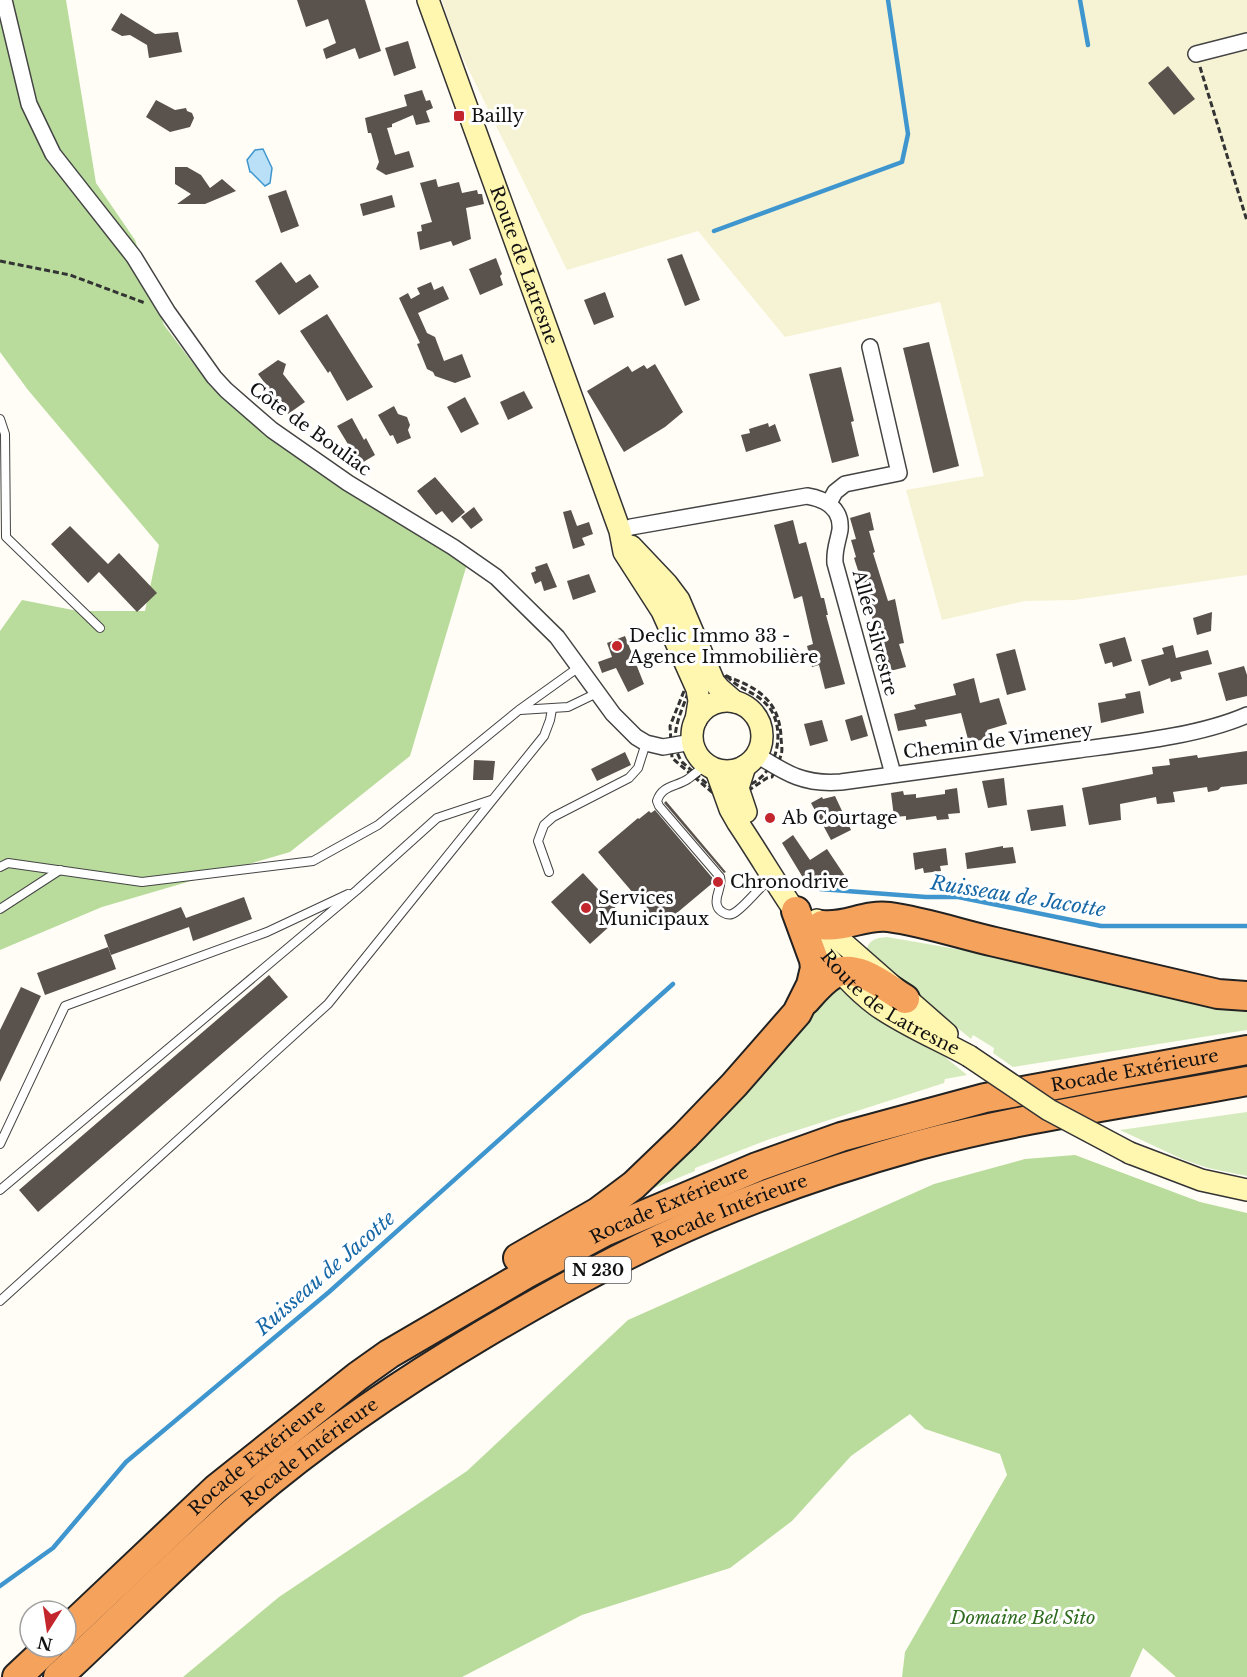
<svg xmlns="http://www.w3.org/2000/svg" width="1247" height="1677" font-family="'Libre Baskerville',serif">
<rect width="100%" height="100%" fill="#fffdf5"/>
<polygon fill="#f6f3d4" points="442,0 1247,0 1247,575 1074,600 1025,601 942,620 906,490 984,476 940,302 785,337 698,231 567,270 457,46"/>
<g fill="#d5ebbd">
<path d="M887,937L1003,957L1247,1006V1030L1013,1067L993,1053L994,1048L973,1035L971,1039L866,952C868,940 875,938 887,937Z"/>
<polygon points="837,983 934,1048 967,1075 945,1079 944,1083 770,1139 695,1168 695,1171 649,1190 646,1186"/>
<polygon points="1247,1112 1247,1176 1208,1168 1182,1159 1120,1130"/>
</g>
<g fill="#b9dc9c">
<polygon points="0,0 66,0 96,183 135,240 164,325 211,387 288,450 467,564 410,756 290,852 102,907 0,950 0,631 22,600 78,611 145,611 159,545 28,390 0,352"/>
<polygon points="1075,1155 1200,1202 1247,1213 1247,1677 1176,1677 1143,1648 1130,1677 902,1677 905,1652 1007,1475 1000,1454 925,1429 910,1414 851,1456 792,1521 730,1568 582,1615 462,1677 183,1677 279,1597 467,1471 628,1320 934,1184 1025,1159"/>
</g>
<polygon fill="#b9e0f7" stroke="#3f96cf" stroke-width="1.5" points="263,149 272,168 270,183 265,186 251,172 250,172 247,160 255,150"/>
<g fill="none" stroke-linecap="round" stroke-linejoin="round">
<g stroke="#3f96cf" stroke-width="4.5">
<polyline points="1080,0 1088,45"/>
<polyline points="714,231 902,162 908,134 888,0"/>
<polyline points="820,889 926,897 958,897 1101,926 1247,926"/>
<polyline points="0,1586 53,1548 126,1462 329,1292 673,984"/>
</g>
</g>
<g fill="#5a524d">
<polygon points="297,0 365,0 381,51 359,59 355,48 326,59 323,49 336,43 328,19 306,27"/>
<polygon points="121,13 155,34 178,32 182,52 149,58 147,45 130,35 122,36 111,30"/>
<polygon points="408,41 416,68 394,76 385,48"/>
<polygon points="1168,66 1195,99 1174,115 1148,83"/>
<polygon points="422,90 426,101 430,100 433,108 426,111 430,122 416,125 413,115 392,124 392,127 387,128 395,155 409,151 414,167 386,175 376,169 379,162 371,133 368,133 365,118 407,106 404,95"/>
<polygon points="156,100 175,110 186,108 187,111 192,113 194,118 190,127 170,132 146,117"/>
<polygon points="175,167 187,167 201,175 210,188 222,179 236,191 205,204 177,204 191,194 175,184"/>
<polygon points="436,179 438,187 459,182 462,193 477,190 478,194 482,194 484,204 466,208 471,239 453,246 451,241 420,250 417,232 422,231 421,225 432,222 420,183"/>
<polygon points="286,190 299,226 281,233 268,196"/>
<polygon points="392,195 395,207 363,216 360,204"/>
<polygon points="682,254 700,300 685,306 667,259"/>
<polygon points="496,258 502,274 500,276 503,285 480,295 469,269"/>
<polygon points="281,262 296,283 310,274 319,287 279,315 255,281"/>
<polygon points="431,282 434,290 443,286 449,299 418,313 427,333 435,337 444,361 462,354 471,377 455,383 435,376 433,372 427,369 417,344 420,343 399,298 408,293 411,299 420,294 417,288"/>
<polygon points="605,292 614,317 594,325 584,300"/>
<polygon points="327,314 373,387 347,401 330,371 328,373 300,331"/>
<polygon points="929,342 959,466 933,473 903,348"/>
<polygon points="278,360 286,364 283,374 305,402 288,414 258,374"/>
<polygon points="655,364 683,412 665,427 624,452 587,391 628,366 632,372 644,365 647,369"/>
<polygon points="841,367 854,421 851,422 859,456 832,463 809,374"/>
<polygon points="524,391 533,408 508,420 500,402"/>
<polygon points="465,397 479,424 461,433 447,407"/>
<polygon points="394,406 398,414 407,417 410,425 408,430 411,438 397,444 393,435 390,436 378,415"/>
<polygon points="352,418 364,440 366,438 375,455 360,464 337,426"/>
<polygon points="768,423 769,427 775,424 781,441 746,452 741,435 750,433 749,429"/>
<polygon points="435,477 465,512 452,523 442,511 436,515 417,491"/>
<polygon points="474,507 483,520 471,529 461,517"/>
<polygon points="571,510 577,526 589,522 593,534 582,538 585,545 573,549 563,512"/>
<polygon points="870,512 874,530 869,531 875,552 873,553 888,601 895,599 904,643 899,644 906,667 886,672 868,601 854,558 856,557 851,540 856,539 850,518"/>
<polygon points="793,520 799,544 806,542 821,598 824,598 828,615 826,615 845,684 825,689 819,665 812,667 807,646 813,644 802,596 794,599 774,525"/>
<polygon points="70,526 108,564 119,553 157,593 137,612 99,572 88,583 51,544"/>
<polygon points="547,563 557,587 544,591 541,581 535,584 531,573 536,571 535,567"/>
<polygon points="589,574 596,592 573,600 567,581"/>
<polygon points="1212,612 1211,631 1197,635 1193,618"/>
<polygon points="625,636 644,684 628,692 616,668 602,673 598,662 612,657 607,643"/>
<polygon points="1125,637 1132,661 1113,667 1112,662 1105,664 1099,644"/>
<polygon points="1173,645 1176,658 1208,650 1212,664 1180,672 1182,679 1171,682 1170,678 1149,686 1141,660 1164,654 1162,648"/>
<polygon points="1015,649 1026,690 1007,695 996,654"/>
<polygon points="1244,666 1247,675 1247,696 1226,701 1218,673"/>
<polygon points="974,678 980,703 999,698 1007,724 987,730 989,738 969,743 961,713 925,720 927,726 898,731 894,714 916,709 914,705 956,695 953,684"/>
<polygon points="1140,691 1144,713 1101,723 1098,703 1126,698 1125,694"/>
<polygon points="862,715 868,736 851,741 845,720"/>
<polygon points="822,720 828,741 810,746 804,724"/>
<polygon points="1247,751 1247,784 1221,787 1218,790 1208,792 1207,787 1173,792 1175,802 1157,804 1156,797 1120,804 1121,820 1089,825 1082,788 1153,774 1152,767 1170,765 1169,759 1197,755 1198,758"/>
<polygon points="625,752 631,765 597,781 591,769"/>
<polygon points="474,760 495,761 493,780 473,780"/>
<polygon points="1004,778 1007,805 988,808 982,781"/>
<polygon points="957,788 960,813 948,814 949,819 937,820 936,816 906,820 906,816 894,817 891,793 903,791 904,795 916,794 916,798 945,794 945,790"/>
<polygon points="835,796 851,830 831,840 811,803 822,797 823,799"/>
<polygon points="666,801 726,872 724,873 664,803"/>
<polygon points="1063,805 1066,826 1031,831 1027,810"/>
<polygon points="655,810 715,881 666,922 657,912 652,915 598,852 638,818 639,819 649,811 651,813"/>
<polygon points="793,835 810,860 827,849 847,879 840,884 823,883 808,886 782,843"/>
<polygon points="1003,846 1003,848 1013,847 1016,863 967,869 965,853"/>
<polygon points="946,848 948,865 940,866 941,871 924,873 923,868 915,870 913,853"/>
<polygon points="583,873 622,915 590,944 551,902"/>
<polygon points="244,897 252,919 193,941 189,927 111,955 104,935 181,907 186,918"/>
<polygon points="108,947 116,969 45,995 37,973"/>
<polygon points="269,975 288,997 38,1212 19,1190"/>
<polygon points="21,987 41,996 0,1082 0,1030"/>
</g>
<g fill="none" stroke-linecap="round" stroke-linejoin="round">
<g stroke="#444" stroke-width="10">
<g id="lane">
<polyline points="0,419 5,434 6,537 100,628"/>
<polyline points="520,710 568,707 597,693"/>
<path d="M708,765C699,769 695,774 688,779C676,787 662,785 657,801L659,806L720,877C723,887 714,896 717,905C718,911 727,916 732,914C743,910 759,886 772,878"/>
<polyline points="0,867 8,863 142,882 313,861 378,825 519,710 579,667"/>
<polyline points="549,872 538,841 544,825 553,817 629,778 638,768 646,743"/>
<polyline points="0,909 60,870"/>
<polyline points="0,1144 65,1006 267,932 348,894"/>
<polyline points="0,1190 357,890 437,818 491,800"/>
<polyline points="0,1301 328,1004 544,736 550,720 552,709"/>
</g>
</g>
<g stroke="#444" stroke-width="18">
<g id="street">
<polyline points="4,0 29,104 53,154 134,257 167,311 214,377 226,390 272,430 348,483 453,547 496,577 557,637 613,714 636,737 646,743 663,747 692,742"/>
<polyline points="1196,54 1247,41"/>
<polyline points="829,503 835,492 845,484 899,473 870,347"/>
<path d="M620,531L631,527L807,496C825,499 842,508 840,530C838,542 834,549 835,563L893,774"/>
<path d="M757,755C787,774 805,785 841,782C920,771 999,761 1077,750C1130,743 1199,736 1247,715"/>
</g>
</g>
<g stroke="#333" stroke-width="24">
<g id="secondary">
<path id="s1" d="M428,0L620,531L624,552L662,611L697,689L699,701L696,720"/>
<polyline points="631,546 667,584 679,600 714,682 720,689 735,702"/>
<circle cx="727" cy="736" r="35"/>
<polyline points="745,766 738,788 746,812"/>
<path id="s2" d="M716,770L730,809L738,823C777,881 820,963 876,1005C902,1024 940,1040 969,1056"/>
<polyline points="817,920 947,1034"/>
<polyline points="1130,1153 1201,1180 1247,1190"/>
</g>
</g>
<g stroke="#222" stroke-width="32">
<g id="highway">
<path d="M822,925C845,928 865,914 889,917C925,922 960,934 995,942C1070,960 1144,977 1218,994L1247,996"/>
<path d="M806,1000C814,991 823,980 834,974C857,962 885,987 905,999"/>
<polyline points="518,1258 598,1212 634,1185 685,1136 734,1085 797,1013 811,985 815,968 814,960 796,911"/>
<path id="s3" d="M66,1631L216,1489L358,1376L389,1354L526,1274L606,1231L757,1167L841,1137L985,1098L1247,1050"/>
<polyline points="17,1677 49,1647"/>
<path id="s4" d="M58,1677C118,1621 176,1563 237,1509C313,1443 396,1386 482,1335C541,1300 600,1267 662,1238C743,1200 833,1169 919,1145C1027,1116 1137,1102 1247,1081"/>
</g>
</g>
<g stroke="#333" stroke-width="3" stroke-dasharray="6 3" stroke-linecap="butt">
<polyline points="1200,67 1247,221"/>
<polyline points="0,261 70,275 145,303"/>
<path d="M717,673C752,685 779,696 781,737C781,742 783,750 781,755C779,762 775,770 772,777L767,778L746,792L720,799L672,758L670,726L686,686Z"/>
<path d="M727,676C741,692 758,691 771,710C784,731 778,764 759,779C752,785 742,787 733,789C726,790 721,791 714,790L682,762C667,740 680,715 688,693Z"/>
</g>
<use href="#lane" stroke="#fff" stroke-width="8"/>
<use href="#street" stroke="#fff" stroke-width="15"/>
<use href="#secondary" stroke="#fff6b0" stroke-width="21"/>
<use href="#highway" stroke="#f5a25d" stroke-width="28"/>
<g stroke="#333" stroke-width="24" stroke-linecap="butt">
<polyline id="secondary-bridge" points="969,1056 1049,1110 1130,1153"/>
</g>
<use href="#secondary-bridge" stroke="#fff6b0" stroke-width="21"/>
</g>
<g fill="#c4262e" stroke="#fff" stroke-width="2">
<rect x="453" y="110" width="12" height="12" rx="3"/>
<circle cx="617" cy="646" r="6"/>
<circle cx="770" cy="818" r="6"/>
<circle cx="718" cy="882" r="6"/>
<circle cx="586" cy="908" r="6"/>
</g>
<g text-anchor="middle" stroke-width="6" stroke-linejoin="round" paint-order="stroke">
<rect fill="#fff" stroke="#585858" stroke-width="1.5" x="565" y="1257" width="66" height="26" rx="4.5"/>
<g font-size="16" font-weight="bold" fill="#111">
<text x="598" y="1276">N 230</text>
</g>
<g font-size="18" fill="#111" stroke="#fff" text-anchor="start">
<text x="471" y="122">Bailly</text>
<text x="629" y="642">Declic Immo 33 -<tspan x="629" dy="21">Agence Immobilière</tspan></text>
<text x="782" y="824">Ab Courtage</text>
<text x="730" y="888">Chronodrive</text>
<text x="598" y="904">Services<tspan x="598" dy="21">Municipaux</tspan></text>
</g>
<g font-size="18" fill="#111" stroke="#fff">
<text dy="6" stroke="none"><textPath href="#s1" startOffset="282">Route de Latresne</textPath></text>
<text transform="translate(310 429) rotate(36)" y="6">Côte de Bouliac</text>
<text transform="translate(875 633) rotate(75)" y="6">Allée Silvestre</text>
<text transform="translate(998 741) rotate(-7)" y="6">Chemin de Vimeney</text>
<text dy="6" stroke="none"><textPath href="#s2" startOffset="297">Route de Latresne</textPath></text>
<text dy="6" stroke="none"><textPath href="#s3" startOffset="1230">Rocade Extérieure</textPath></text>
<text dy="6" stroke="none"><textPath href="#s3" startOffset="744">Rocade Extérieure</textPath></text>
<text dy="6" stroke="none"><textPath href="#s4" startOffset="824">Rocade Intérieure</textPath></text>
<text dy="6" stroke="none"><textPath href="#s4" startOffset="338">Rocade Intérieure</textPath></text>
<text dy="6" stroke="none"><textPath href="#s3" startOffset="258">Rocade Extérieure</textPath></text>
</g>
<g font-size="18" font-style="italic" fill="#2f6b1f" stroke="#fff">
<text x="1023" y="1624">Domaine Bel Sito</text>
</g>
<g font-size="20" font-style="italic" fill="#1768a6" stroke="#fff">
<text transform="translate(1018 896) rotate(9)" y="7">Ruisseau de Jacotte</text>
<text transform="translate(325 1273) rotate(-41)" y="7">Ruisseau de Jacotte</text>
</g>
</g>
<g transform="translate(48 1629) rotate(192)"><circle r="28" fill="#ffffff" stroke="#a0a0a0" stroke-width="1.5"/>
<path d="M0-4.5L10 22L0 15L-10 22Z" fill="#c4262e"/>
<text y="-9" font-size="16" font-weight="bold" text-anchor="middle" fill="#111111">N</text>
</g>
</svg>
